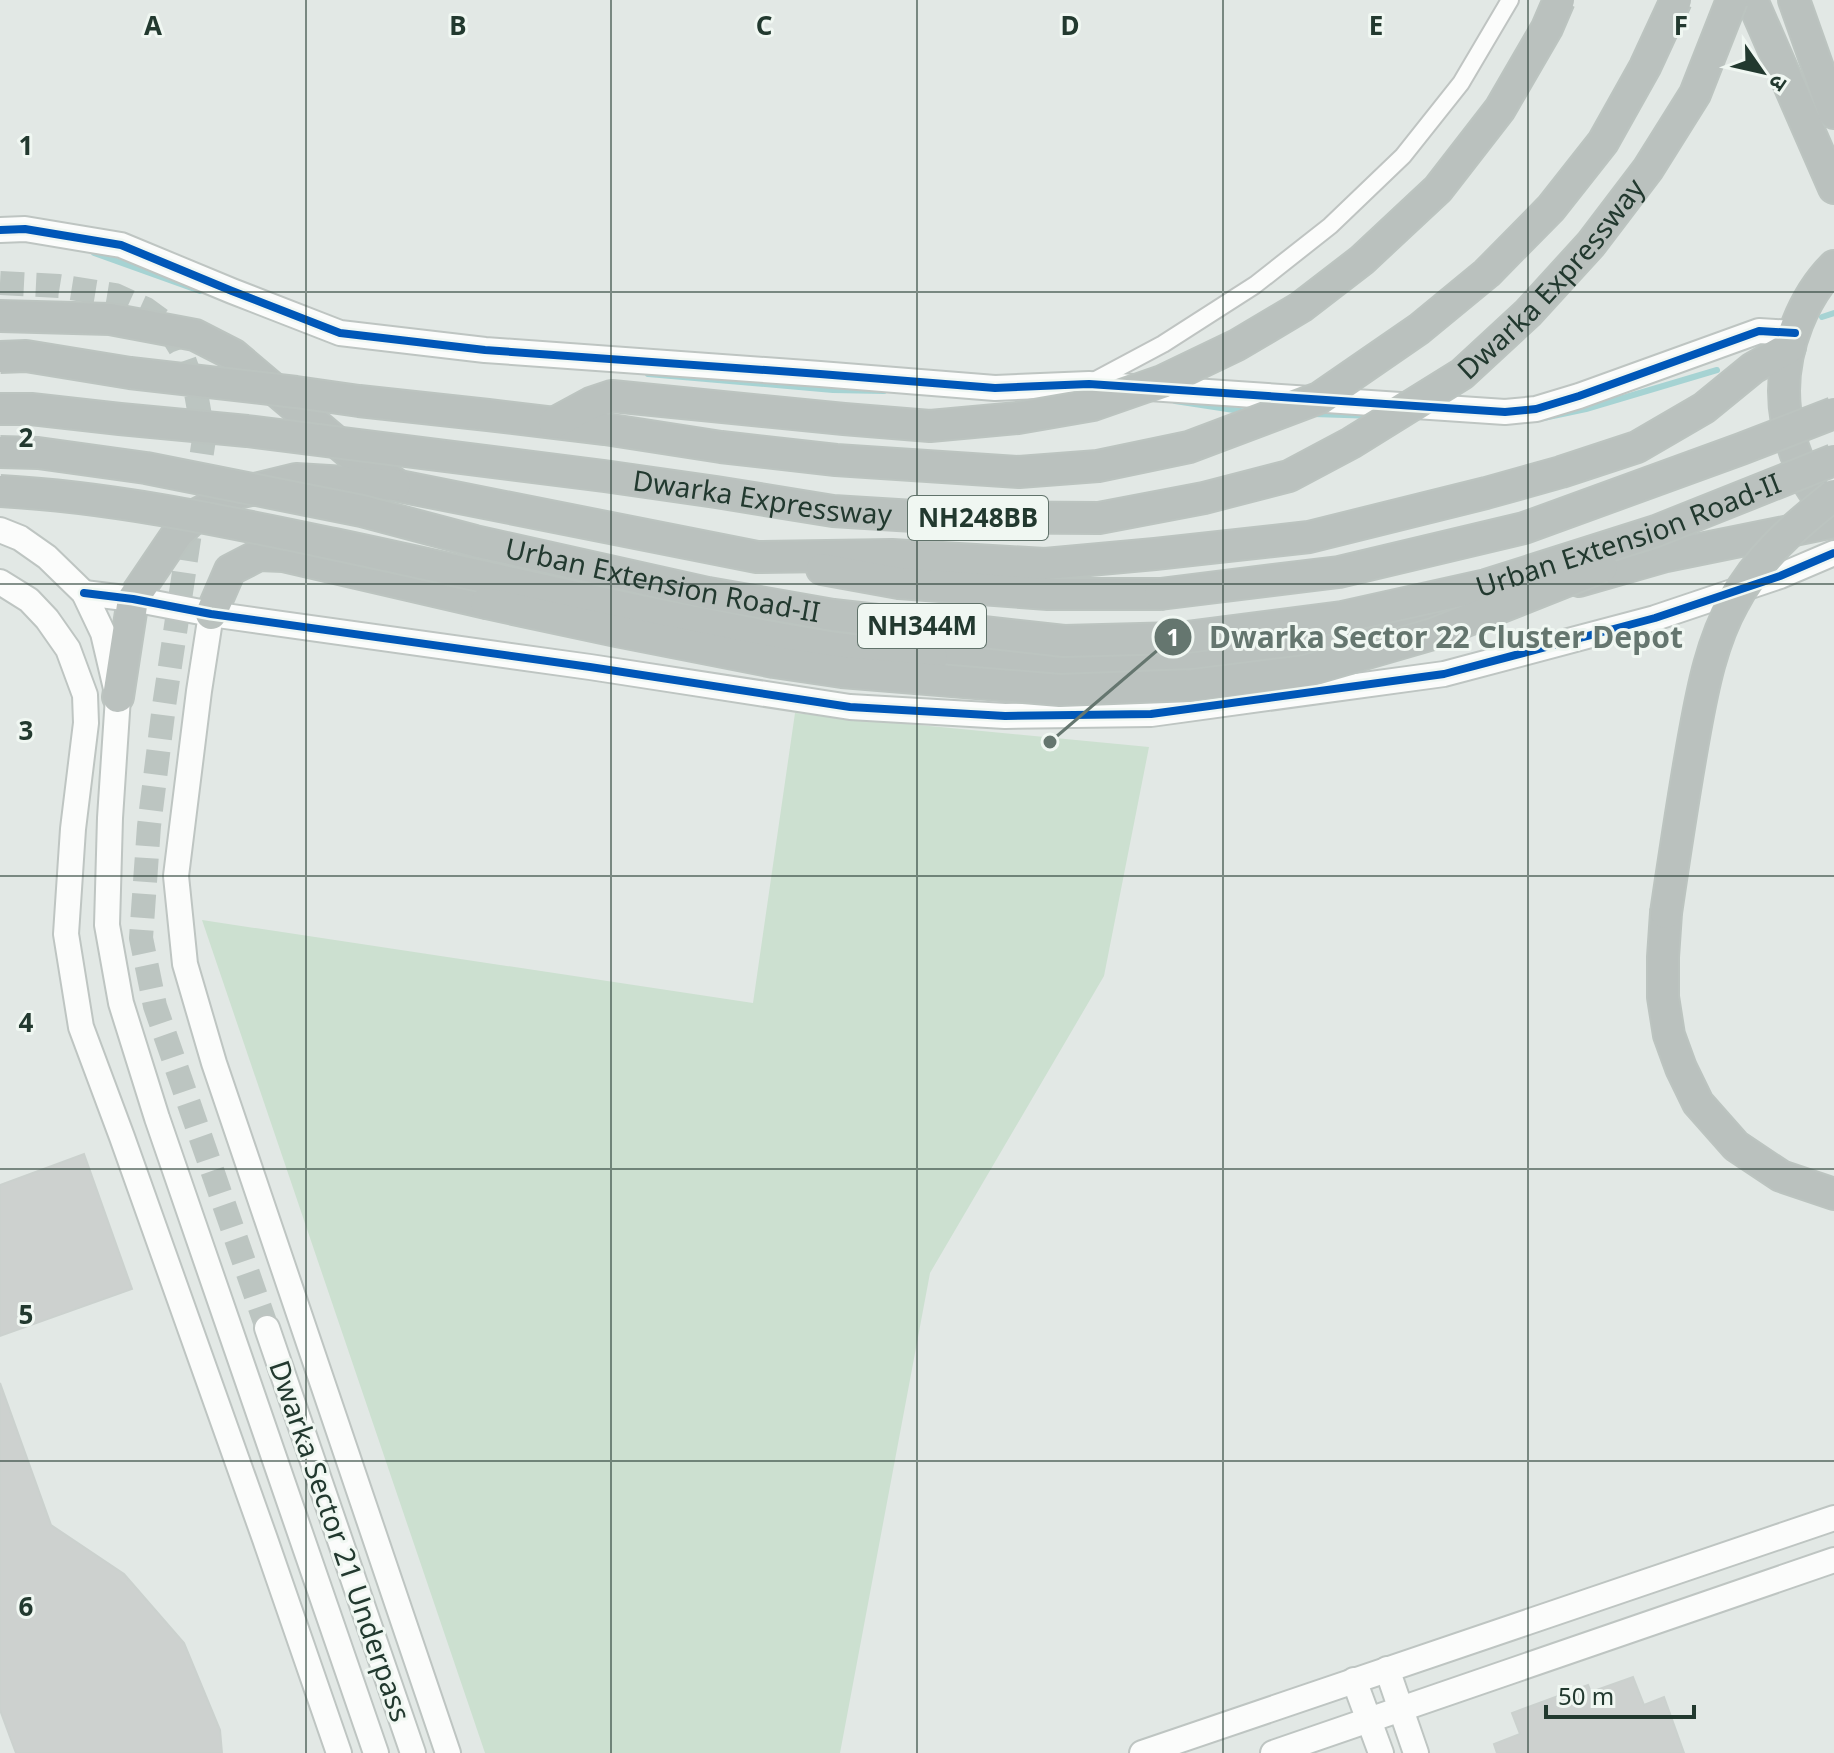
<svg xmlns="http://www.w3.org/2000/svg" width="1834" height="1753" font-family="'Noto Sans','Noto Sans Devanagari',sans-serif">
<rect width="100%" height="100%" fill="#e2e8e5"/>
<polygon fill="#cce0d0" points="795,713 1149,747 1104,976 930,1273 840,1753 485,1753 202,920 753,1003"/>
<g fill="none" stroke-linecap="round" stroke-linejoin="round">
<g stroke="#a6d3d3" stroke-width="6">
<polyline points="94,253 200,291"/>
<polyline points="1822,317 1834,313"/>
<polyline points="648,374 833,390 884,391"/>
<polyline points="1175,401 1247,412"/>
<polyline points="1314,414 1375,416"/>
<polyline points="1534,420 1586,409 1717,370"/>
</g>
</g>
<g fill="#cdd1cf" stroke="#cbd1ce" stroke-width="2">
<polygon points="84,1154 132,1289 0,1336 0,1185"/>
<polygon points="0,1383 51,1525 124,1574 184,1643 220,1730 222,1753 16,1753 0,1710"/>
<polygon points="1633,1677 1644,1705 1664,1697 1684,1753 1497,1753 1494,1744 1520,1734 1512,1713 1588,1685 1591,1692"/>
</g>
<g fill="none" stroke-linecap="round" stroke-linejoin="round">
<polyline stroke="#bcc5c1" stroke-width="24" stroke-dasharray="24 12" stroke-linecap="butt" points="0,283 59,286 115,295 146,309 164,322 180,348 196,393 204,439 164,706 149,826 141,938 155,1006 267,1328"/>
<g stroke="#bfc4c2" stroke-width="20">
<polyline id="street" points="1090,383 1163,344 1255,285 1330,226 1403,156 1461,83 1510,0"/>
</g>
<g stroke="#bec5c2" stroke-width="28">
<g id="secondary">
<polyline points="0,230 25,229 121,245 232,291 340,333 485,350 820,374 995,388 1089,384 1505,412 1536,409 1579,396 1759,331 1795,333"/>
<polyline points="0,530 20,538 47,557 84,593 103,633 118,697 110,818 107,925 121,1003 157,1118 376,1753"/>
<polyline points="0,582 29,600 47,619 68,649 85,695 86,723 73,829 66,934 81,1027 122,1137 265,1539 339,1753"/>
<polyline points="84,593 133,599 211,614 590,667 850,707 1005,716 1151,714 1444,674 1655,618 1780,576 1834,553"/>
<polyline points="211,614 199,691 176,876 185,964 214,1063 448,1753"/>
<polyline points="267,1328 413,1753"/>
<polyline points="1387,1669 1416,1753"/>
<polyline points="1354,1680 1381,1753"/>
<polyline points="1142,1753 1834,1518"/>
<polyline points="1273,1753 1834,1560"/>
</g>
</g>
<g stroke="#bcc4c0" stroke-width="34">
<g id="highway">
<polyline points="1752,0 1834,188"/>
<polyline points="1794,0 1834,113"/>
<path d="M1834,266C1803,297 1784,347 1784,391C1784,422 1794,455 1808,482C1814,494 1825,505 1834,517"/>
<polyline points="0,316 110,319 195,335 234,355 352,455 399,486 757,557 892,555 1045,564 1155,554 1309,537 1486,493 1561,472 1637,447 1704,408 1753,368 1790,347"/>
<polyline points="822,569 899,583 1048,594 1160,594"/>
<polyline points="1579,581 1666,556 1834,522"/>
<polyline points="211,614 230,570 259,555 283,556 486,603"/>
<polyline points="932,658 1097,666 1204,660 1301,647 1433,622"/>
<polyline points="118,697 133,599 177,534 199,513 238,493 296,479 395,485"/>
<polyline points="1666,913 1663,957 1663,997 1669,1035 1681,1068 1698,1103 1736,1146 1781,1176 1834,1194"/>
</g>
</g>
<use href="#street" stroke="#fbfcfb" stroke-width="16"/>
<use href="#secondary" stroke="#fbfcfb" stroke-width="24"/>
<use href="#highway" stroke="#bac1be" stroke-width="30"/>
<g stroke="#bcc4c0" stroke-width="34" stroke-linecap="butt">
<g id="highway-bridge">
<polyline points="0,357 26,356 130,373 296,392 359,401 488,415 605,429 721,447 836,460 1019,472 1098,466 1189,447 1319,398 1419,329 1487,273 1551,208 1603,142 1645,67 1676,0"/>
<path id="s1" d="M0,409H31L120,419L247,431L604,476L716,492L833,511L930,517L1099,518L1204,498L1289,476L1351,443L1462,374L1528,313L1591,244L1648,169L1695,94L1732,0"/>
<polyline points="554,423 591,403 612,396 844,419 930,426 1018,418 1093,405 1162,381 1237,345 1301,307 1362,260 1438,189 1500,109 1547,28 1559,0"/>
<path id="s2" d="M0,452L38,453L146,468L362,511L475,541L708,593L833,615L1064,641L1179,638L1342,617L1486,585L1656,531L1834,460"/>
<path d="M0,491C112,497 224,521 334,544C495,578 656,618 818,645C856,652 895,654 932,658"/>
<polyline points="1160,594 1339,572 1524,528 1741,449 1834,413"/>
<polyline points="486,603 616,631 774,662 842,672 1060,690 1193,685 1305,671 1433,634 1602,567"/>
<path d="M1666,913C1675,852 1684,791 1695,731C1703,687 1712,641 1734,602C1757,558 1796,525 1834,495"/>
</g>
</g>
<use href="#highway-bridge" stroke="#bac1be" stroke-width="30"/>
<g stroke="#f0f7f2" stroke-width="13">
<g id="cycleway">
<polyline points="0,230 25,229 121,245 232,291 340,333 485,350 820,374 995,388 1089,384 1505,412 1536,409 1579,396 1759,331 1795,333"/>
<polyline points="84,593 133,599 211,614 590,667 850,707 1005,716 1151,714 1444,674 1655,618 1780,576 1834,553"/>
</g>
</g>
<use href="#cycleway" stroke="#0057b8" stroke-width="8"/>
</g>
<path fill="none" stroke="#22392f" stroke-width="2" stroke-opacity="0.55" d="M306,0V1753M611,0V1753M917,0V1753M1223,0V1753M1528,0V1753M0,292H1834M0,584H1834M0,876H1834M0,1169H1834M0,1461H1834"/>
<g text-anchor="middle" stroke-width="6" stroke-linejoin="round" paint-order="stroke">
<g fill="#f0f7f2" stroke="#60726a" stroke-width="2">
<rect x="908" y="496" width="140" height="44" rx="6"/>
<rect x="858" y="604" width="128" height="44" rx="6"/>
</g>
<g font-size="26" font-weight="bold" fill="#22392f">
<text x="978" y="527">NH248BB</text>
<text x="922" y="635">NH344M</text>
</g>
<g font-size="28" fill="#22392f" stroke="#f0f7f2">
<text dy="10" stroke="none"><textPath href="#s1" startOffset="1632">Dwarka Expressway</textPath></text>
<text dy="10" stroke="none"><textPath href="#s1" startOffset="768">Dwarka Expressway</textPath></text>
<text dy="10" stroke="none"><textPath href="#s2" startOffset="1660">Urban Extension Road-II</textPath></text>
<text dy="10" stroke="none"><textPath href="#s2" startOffset="676">Urban Extension Road-II</textPath></text>
<text transform="translate(340 1541) rotate(71)" y="10">Dwarka Sector 21 Underpass</text>
</g>
</g>
<g font-size="26" text-anchor="middle" font-weight="bold" fill="#22392f" stroke="#f0f7f2" stroke-width="6" stroke-linejoin="round" paint-order="stroke">
<text x="153" y="35">A</text>
<text x="458" y="35">B</text>
<text x="764" y="35">C</text>
<text x="1070" y="35">D</text>
<text x="1376" y="35">E</text>
<text x="1681" y="35">F</text>
<text x="26" y="155">1</text>
<text x="26" y="447">2</text>
<text x="26" y="740">3</text>
<text x="26" y="1032">4</text>
<text x="26" y="1324">5</text>
<text x="26" y="1616">6</text>
</g>
<path fill="none" stroke="#65766f" stroke-width="3" d="M1050 742L1173 637"/>
<g fill="#65766f" stroke="#f0f7f2" stroke-width="3">
<circle cx="1050" cy="742" r="8"/>
<circle cx="1173" cy="637" r="20"/>
</g>
<g font-size="24" text-anchor="middle" font-weight="bold" fill="#fff">
<text x="1173" y="646">1</text>
</g>
<g font-size="30" text-anchor="middle" font-weight="bold" fill="#65766f" stroke="#f0f7f2" stroke-width="6" stroke-linejoin="round" paint-order="stroke">
<text x="1446" y="648">Dwarka Sector 22 Cluster Depot</text>
</g>
<g transform="translate(1762 72) rotate(124)" stroke="#f0f7f2" stroke-width="6" paint-order="stroke">
<path d="M0-6L14 30L0 20L-14 30Z" fill="#22392f"/>
<text y="-12" font-size="22" font-weight="bold" text-anchor="middle" fill="#22392f">उ</text>
</g>
<path d="M1546 1705v12h148v-12" fill="none" stroke="#22392f" stroke-width="4"/>
<text x="1558" y="1705" font-size="24" fill="#22392f" stroke="#f0f7f2" stroke-width="6" paint-order="stroke">50 m</text>
</svg>
